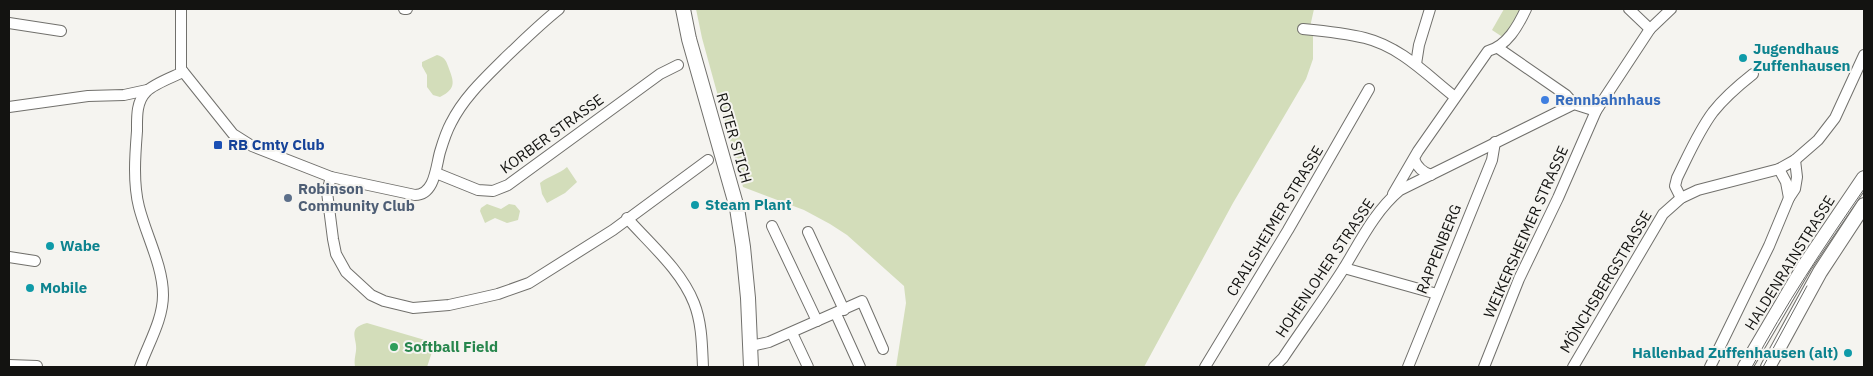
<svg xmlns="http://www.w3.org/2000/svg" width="1873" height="376" font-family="'IBM Plex Sans',sans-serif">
<rect width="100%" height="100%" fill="#f5f4f0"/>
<g fill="#d3ddba">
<polygon points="696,9 1314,9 1310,27 1313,35 1313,59 1306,79 1233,203 1144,367 896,367 906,303 904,286 847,235 830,224 804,210 743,187 702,38"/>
<polygon points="1504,9 1524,9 1504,38 1492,30"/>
<path d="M437,55C444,57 446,60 448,66C453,80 458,88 440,97L433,95L427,87V75L422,66V62Z"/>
<path d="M567,167L577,182L565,193L547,203L542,194L540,183C549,176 559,174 567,167Z"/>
<polygon points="487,204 501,209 509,204 515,205 520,211 518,220 507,223 495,218 485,223 480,211 481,208"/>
<path d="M367,323L435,343L427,367H355C354,361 355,357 356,351C358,339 346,328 367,323Z"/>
</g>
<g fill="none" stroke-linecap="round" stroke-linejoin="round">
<g stroke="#71706c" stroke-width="12">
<g id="street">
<path d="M181,9V69L233,134L252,146L331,177L415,195C435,195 436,166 440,152C443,142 446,132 451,123C464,97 485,78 505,58C523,41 540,24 559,9"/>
<polyline points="404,9 407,9"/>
<polyline points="1629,9 1650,29"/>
<polyline points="9,23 61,31"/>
<path d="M1303,29C1324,31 1345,33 1365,38C1401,47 1427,75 1455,97"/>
<polyline points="1498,48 1566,95 1574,104"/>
<polyline points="1416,64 1419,45 1430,9"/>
<polyline points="9,107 88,96 124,95 147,90"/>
<path d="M1414,159C1417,167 1422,172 1431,175"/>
<polyline points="1779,169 1786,182 1789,198"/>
<polyline points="436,173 478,190 493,191 508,185 660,74 678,65"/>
<polyline points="331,177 327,192 333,239 336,254 346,272 371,295 384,301 413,308 449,305 476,299 498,294 529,283 613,230 708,160"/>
<path d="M1393,194L1418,151L1488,51C1507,46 1518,26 1526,9"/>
<path d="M1681,198L1675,186L1677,178C1688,156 1698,132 1713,112C1724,98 1739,85 1753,74"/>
<path d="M627,218C650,244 681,270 694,303C702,323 702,346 703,367"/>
<polyline points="772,226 817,321"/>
<polyline points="808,232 844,310"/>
<polyline points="9,257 35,261"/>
<polyline points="1344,268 1437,294"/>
<polyline points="836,314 860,367"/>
<polyline points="792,333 808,367"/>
<polyline points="751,346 769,342 862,301 883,349"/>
<polyline points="9,365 37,366"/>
<path d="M140,367C148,344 163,320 163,295C163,266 146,235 139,207C133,183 135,156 137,131C137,118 136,102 146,92C153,84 173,77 183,72"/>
<polyline points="1205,367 1288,230 1369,89"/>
<path d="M1274,367L1283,358C1303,328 1325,298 1344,268C1361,240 1375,211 1400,190L1574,104L1596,111"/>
<polyline points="1408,367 1492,160 1495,142"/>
<polyline points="1484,367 1519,279 1558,198 1596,111 1650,29 1671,9"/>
<polyline points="1573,367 1663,214 1681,198 1698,190 1779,169 1795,160 1818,140 1835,118 1864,55"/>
<polyline points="1710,367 1769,246 1789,198 1795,189 1797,177 1795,160"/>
</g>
</g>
<g stroke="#71706c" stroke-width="16">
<g id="secondary">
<polyline points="683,9 689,39 737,208 743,247 748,298 751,367"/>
<polyline points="1745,367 1805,265 1864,178"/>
<polyline points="1768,367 1820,272 1864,205"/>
</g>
</g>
<use href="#street" stroke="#fff" stroke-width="10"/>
<use href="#secondary" stroke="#fff" stroke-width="14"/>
<g stroke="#696966" stroke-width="1">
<path d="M1752,367C1785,305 1824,247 1864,189"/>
<polyline points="1763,367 1807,286"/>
</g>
</g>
<g fill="#0f9aa8" stroke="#f5f4f0" stroke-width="2">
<circle cx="1743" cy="58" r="5"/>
<circle cx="695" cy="205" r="5"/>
<circle cx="50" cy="246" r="5"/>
<circle cx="30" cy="288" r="5"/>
<circle cx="1848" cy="353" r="5"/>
</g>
<circle fill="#3f7fe0" stroke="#f5f4f0" stroke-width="2" cx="1545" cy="100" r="5"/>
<rect fill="#1a4fb4" stroke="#f5f4f0" stroke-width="2" x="213" y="140" width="10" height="10" rx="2.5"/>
<circle fill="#5c6f8a" stroke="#f5f4f0" stroke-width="2" cx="288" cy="198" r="5"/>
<circle fill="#2e9e5b" stroke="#f5f4f0" stroke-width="2" cx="394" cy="347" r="5"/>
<g text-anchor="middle" stroke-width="4" stroke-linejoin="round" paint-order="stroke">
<g font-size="15" font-weight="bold" fill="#0d838f" stroke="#f5f4f0" text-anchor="start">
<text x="1753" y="54">Jugendhaus<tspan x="1753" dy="17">Zuffenhausen</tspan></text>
<text x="705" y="210">Steam Plant</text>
<text x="60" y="251">Wabe</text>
<text x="40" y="293">Mobile</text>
<text x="1838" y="358" text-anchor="end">Hallenbad Zuffenhausen (alt)</text>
</g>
<g font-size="15" font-weight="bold" fill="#366cbe" stroke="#f5f4f0" text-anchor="start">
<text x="1555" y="105">Rennbahnhaus</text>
</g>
<g font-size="15" fill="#131311" stroke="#f5f4f0">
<text transform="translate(552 134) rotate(-36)" y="5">KORBER STRASSE</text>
<text transform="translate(734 138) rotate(74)" y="5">ROTER STICH</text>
<text transform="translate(1275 221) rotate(-59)" y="5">CRAILSHEIMER STRASSE</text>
<text transform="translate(1526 232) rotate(-66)" y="5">WEIKERSHEIMER STRASSE</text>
<text transform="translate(1439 249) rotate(-68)" y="5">RAPPENBERG</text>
<text transform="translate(1790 263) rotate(-58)" y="5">HALDENRAINSTRASSE</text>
<text transform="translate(1325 268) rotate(-56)" y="5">HOHENLOHER STRASSE</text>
<text transform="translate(1606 282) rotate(-59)" y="5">MÖNCHSBERGSTRASSE</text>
</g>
<g font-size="15" font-weight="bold" fill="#164399" stroke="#f5f4f0" text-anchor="start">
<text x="228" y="150">RB Cmty Club</text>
</g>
<g font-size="15" font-weight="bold" fill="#4e5e75" stroke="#f5f4f0" text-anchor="start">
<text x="298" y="194">Robinson<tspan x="298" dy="17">Community Club</tspan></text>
</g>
<g font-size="15" font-weight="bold" fill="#27864d" stroke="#f5f4f0" text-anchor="start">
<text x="404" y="352">Softball Field</text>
</g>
</g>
<rect width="1873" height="376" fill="none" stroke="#131311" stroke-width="20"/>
</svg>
